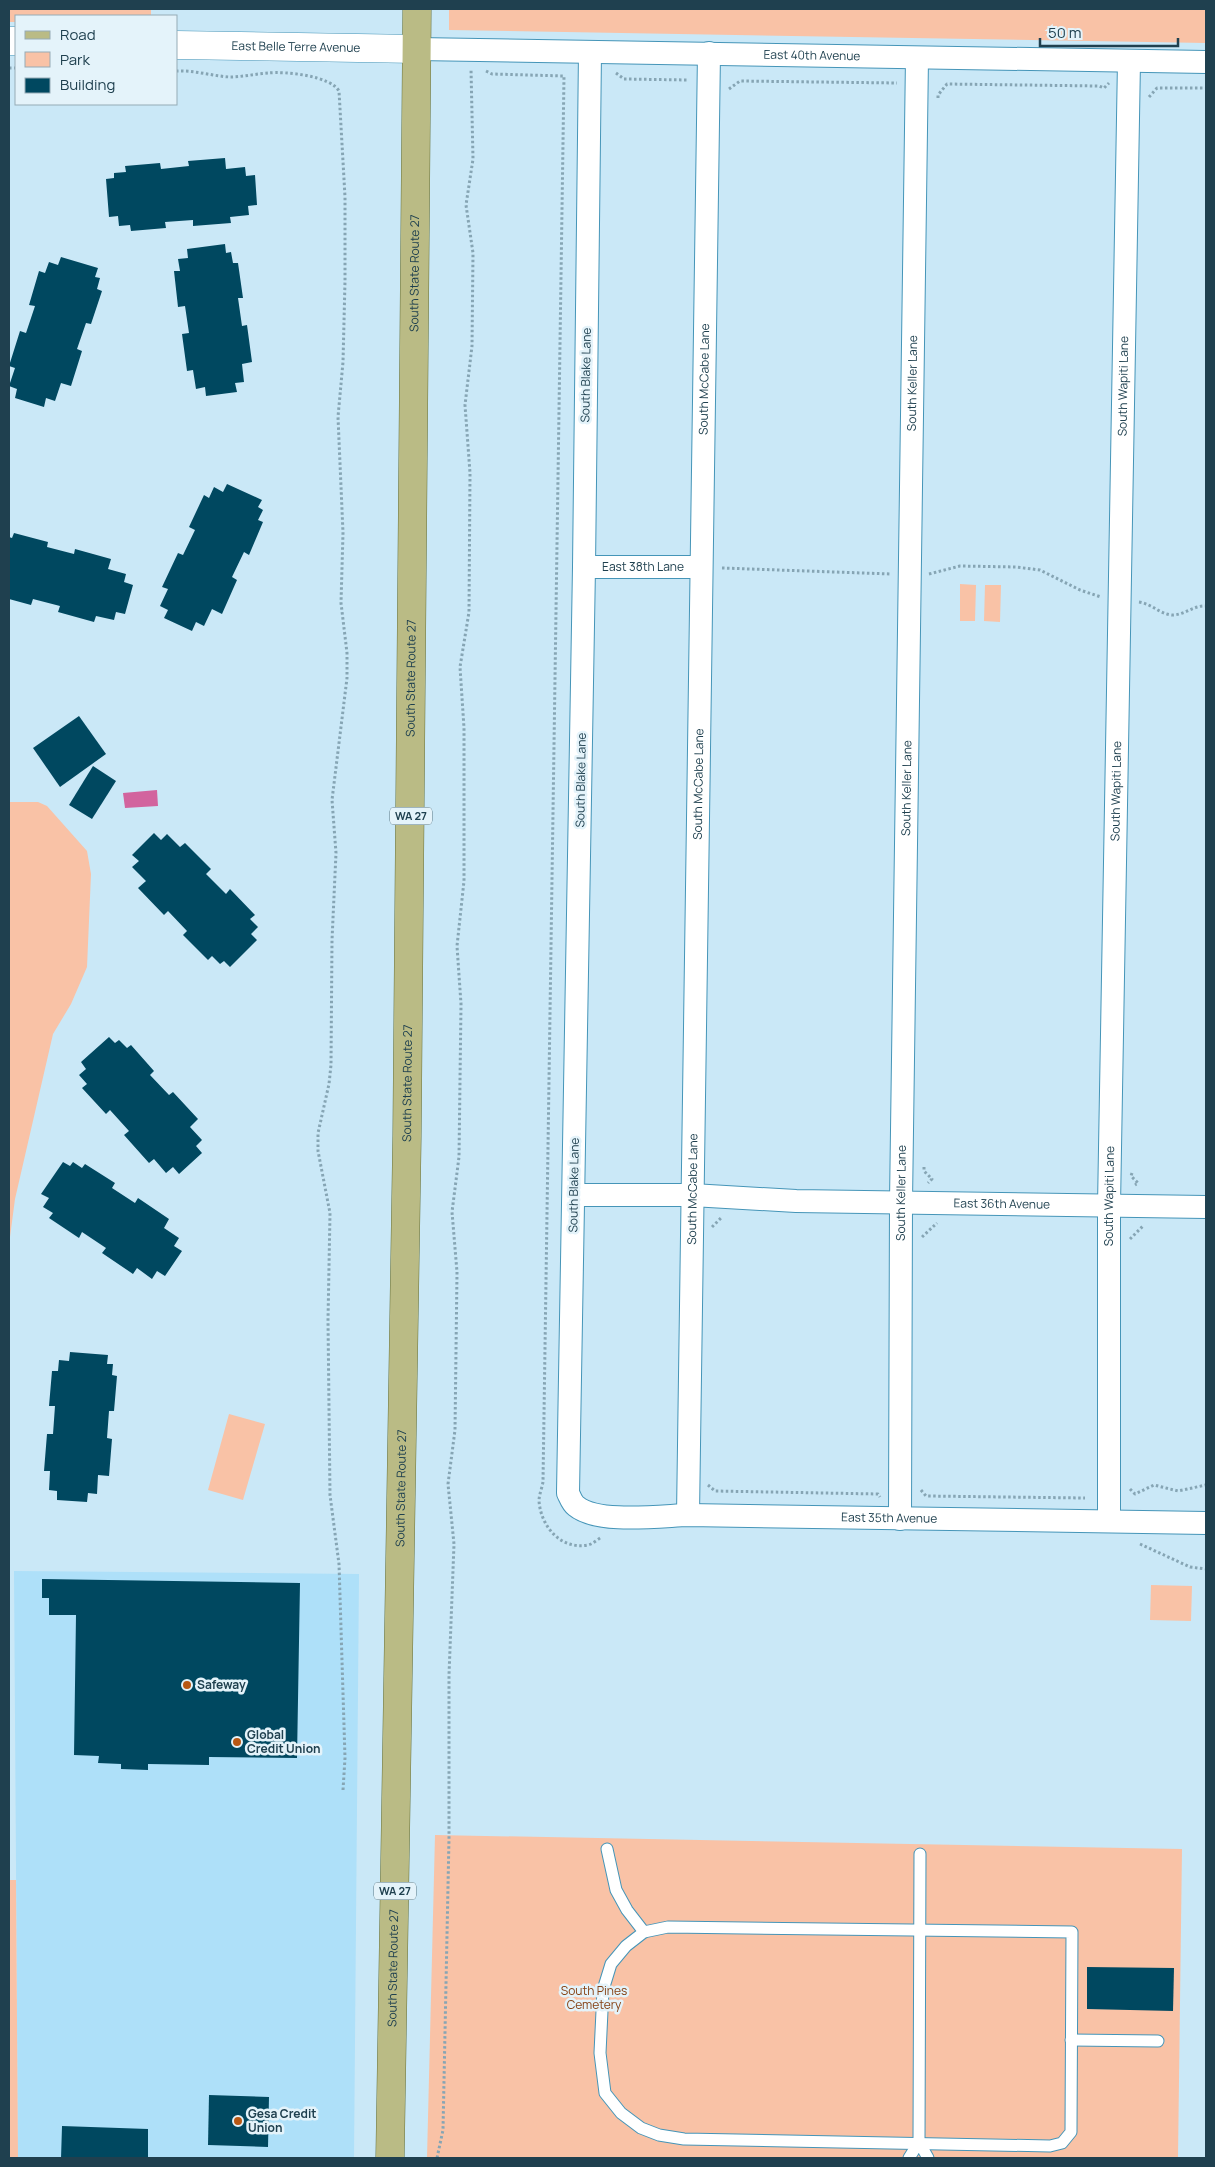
<svg xmlns="http://www.w3.org/2000/svg" width="1215" height="2167" font-family="Manrope,sans-serif">
<rect width="100%" height="100%" fill="#cae8f7"/>
<polygon fill="#aee0f9" points="14,1571 359,1574 354,2158 18,2158"/>
<g fill="#f9c2a6">
<polygon points="9,9 151,9 151,16 16,16 16,22 9,22"/>
<polygon points="449,9 1206,9 1206,43 449,30"/>
<polygon points="960,584 976,585 975,621 960,621"/>
<polygon points="985,585 1001,585 1000,622 984,621"/>
<polygon points="9,802 38,802 47,806 87,851 91,874 87,967 71,1004 53,1034 15,1199 10,1237 10,1265 9,1267"/>
<polygon points="229,1414 265,1424 243,1500 208,1490"/>
<polygon points="1151,1585 1192,1586 1191,1621 1150,1620"/>
<polygon points="435,1835 1182,1849 1178,2158 427,2158"/>
<polygon points="9,1880 16,1880 18,2158 9,2158"/>
</g>
<polygon fill="#d2649e" points="157,790 158,806 125,808 123,793"/>
<g fill="#004860">
<polygon points="225,158 226,169 245,167 246,176 255,175 257,205 248,206 249,215 230,217 231,223 193,226 193,220 165,222 166,228 131,231 130,225 119,226 118,216 109,217 106,179 114,178 114,173 126,172 125,166 160,163 161,169 189,166 188,161"/>
<polygon points="225,244 226,253 231,252 233,263 238,263 243,298 238,298 242,326 247,325 252,362 242,364 244,382 235,383 237,392 206,396 205,387 196,389 193,370 187,371 182,334 189,333 185,306 178,307 174,271 180,271 178,259 188,258 187,249"/>
<polygon points="61,257 98,268 95,277 100,278 97,289 102,291 91,324 86,323 77,349 82,351 71,386 61,383 55,401 46,398 44,407 15,398 17,389 9,386 15,368 9,366 20,331 26,333 35,306 29,305 39,271 45,273 49,262 58,265"/>
<polygon points="227,484 262,500 258,507 263,510 258,520 263,522 249,555 244,552 232,577 237,580 222,614 212,609 204,626 196,622 192,631 164,618 168,610 160,606 168,589 162,587 178,553 183,555 195,530 189,527 204,495 209,498 214,487 223,492"/>
<polygon points="14,533 48,542 47,547 74,554 75,549 111,559 108,569 126,574 124,582 133,585 125,614 116,612 114,620 96,616 94,622 58,612 60,606 33,599 31,605 9,599 9,537 12,538"/>
<polygon points="79,716 106,754 60,787 33,748"/>
<polygon points="93,766 116,781 92,819 69,805"/>
<polygon points="154,833 161,840 167,834 180,847 185,843 211,869 206,874 226,894 230,889 255,915 250,919 258,927 251,934 257,940 230,967 224,961 220,964 212,956 208,960 183,935 187,931 168,911 164,915 138,888 146,881 132,867 139,861 132,855"/>
<polygon points="109,1037 115,1043 119,1040 127,1048 131,1045 154,1071 150,1075 169,1095 173,1092 198,1119 190,1127 202,1140 196,1146 202,1153 179,1174 173,1167 166,1173 154,1159 149,1163 124,1135 129,1131 110,1110 106,1114 82,1088 87,1084 79,1075 86,1069 81,1062"/>
<polygon points="63,1162 70,1166 73,1162 82,1168 85,1164 115,1183 112,1188 135,1203 138,1198 169,1219 164,1228 179,1238 174,1246 182,1251 165,1276 157,1271 152,1279 137,1268 133,1274 102,1253 106,1248 82,1232 79,1238 49,1218 53,1213 43,1207 49,1198 41,1194"/>
<polygon points="70,1352 108,1355 107,1364 113,1364 112,1375 117,1376 114,1411 109,1411 107,1438 112,1439 109,1476 98,1475 97,1494 88,1493 87,1502 57,1500 57,1491 49,1490 50,1471 44,1471 47,1434 53,1434 55,1406 49,1406 52,1371 58,1371 59,1360 69,1361"/>
<polygon points="42,1579 300,1583 297,1758 209,1757 209,1765 148,1764 148,1770 121,1769 121,1764 98,1763 99,1756 74,1755 76,1615 49,1615 49,1598 42,1598"/>
<polygon points="1087,1967 1174,1968 1173,2011 1087,2009"/>
<polygon points="209,2095 269,2097 268,2147 208,2145"/>
<polygon points="62,2126 148,2129 148,2158 61,2158"/>
</g>
<g fill="none" stroke-linecap="round" stroke-linejoin="round">
<g stroke="#4595b8" stroke-width="13">
<g id="service">
<polyline points="607,1849 616,1890 627,1910 644,1932"/>
<polygon points="668,1927 1072,1932 1071,2132 1062,2143 1050,2146 684,2139 659,2135 641,2128 621,2113 605,2093 600,2053 603,1990 611,1964 626,1946 644,1932"/>
<polyline points="1071,2040 1158,2041"/>
<polyline points="919,2142 920,1854"/>
<polyline points="909,2158 919,2142 928,2158"/>
</g>
</g>
<g stroke="#4595b8" stroke-width="24">
<g id="minor">
<path id="s1" d="M417,49L1206,62"/>
<path id="s2" d="M590,52L584,567L568,1493C570,1497 572,1503 576,1506C597,1524 660,1516 688,1515L1206,1523"/>
<path id="s3" d="M584,567H700"/>
<path id="s4" d="M574,1195H692L796,1201L1206,1207"/>
<path id="s5" d="M688,1515L709,53"/>
<path id="s6" d="M900,1519L901,1202L917,58"/>
<path id="s7" d="M1109,1521V1206L1129,61"/>
</g>
</g>
<g stroke="#4595b8" stroke-width="29">
<g id="tertiary">
<polyline points="9,41 16,41"/>
<path id="s8" d="M176,45L417,49"/>
</g>
</g>
<g stroke="#66723d" stroke-width="29">
<g id="primary">
<path id="s9" d="M390,2158L407,1136L417,9"/>
</g>
</g>
<g stroke="#86a5b4" stroke-width="3" stroke-dasharray="2.5 2.5" stroke-linecap="butt">
<polyline points="9,68 16,68"/>
<path d="M176,71C194,70 212,76 230,77C242,77 255,74 268,73C285,71 331,76 339,91L345,197V281L343,362L338,417L343,533L341,603L347,653V678L332,800L336,853L332,940L331,1065L329,1084L318,1133V1151L330,1213L328,1320L330,1495L339,1564L345,1758L343,1790"/>
<path d="M486,71L492,74L564,76L543,1482C542,1488 539,1495 539,1501C541,1527 561,1550 588,1545C593,1544 598,1539 602,1537"/>
<polyline points="616,73 624,79 688,80"/>
<polyline points="729,89 740,81 897,83"/>
<polyline points="1149,97 1157,88 1206,88"/>
<polyline points="938,98 938,95 947,84 1099,86 1104,88 1109,83"/>
<polyline points="722,568 891,574"/>
<polyline points="929,574 960,566 1016,567 1040,570 1080,590 1101,597"/>
<path d="M1139,602C1152,604 1160,614 1172,615C1185,615 1194,605 1206,606"/>
<polyline points="924,1167 924,1171 932,1179 928,1183"/>
<polyline points="1132,1173 1131,1176 1138,1183 1135,1185"/>
<polyline points="712,1227 722,1217"/>
<polyline points="922,1237 937,1223"/>
<polyline points="1130,1239 1143,1226"/>
<polyline points="708,1485 715,1491 878,1494 880,1497"/>
<polyline points="1130,1489 1135,1494 1154,1485 1178,1491 1206,1485"/>
<polyline points="921,1490 926,1496 1085,1498"/>
<polyline points="1140,1544 1190,1567 1206,1569"/>
<polyline points="437,2158 443,2130 449,1838 449,1675 454,1544 448,1484 455,1430 457,1272 452,1212 459,1157 461,1004 457,946 464,881 464,728 460,667 469,612 470,473 465,405 472,346 473,253 466,205 473,159 471,69"/>
</g>
<use href="#service" stroke="#fff" stroke-width="11"/>
<use href="#minor" stroke="#fff" stroke-width="22"/>
<use href="#tertiary" stroke="#fff" stroke-width="28"/>
<use href="#primary" stroke="#babb85" stroke-width="28"/>
</g>
<g fill="#b85814" stroke="#e4f3fa" stroke-width="2">
<circle cx="187" cy="1685" r="5"/>
<circle cx="237" cy="1742" r="5"/>
<circle cx="238" cy="2121" r="5"/>
</g>
<g text-anchor="middle" stroke-width="5" stroke-linejoin="round" paint-order="stroke">
<g fill="#e4f3fa" stroke="#5a7682" stroke-width="1">
<rect x="390" y="807.5" width="42" height="17" rx="4"/>
<rect x="374" y="1882.5" width="42" height="17" rx="4"/>
</g>
<g font-size="11" font-weight="bold" fill="#1f404f">
<text x="411" y="820">WA 27</text>
<text x="395" y="1895">WA 27</text>
</g>
<g font-size="12" fill="#1f404f" stroke="#e4f3fa">
<text dy="4" stroke="none"><textPath href="#s8" startOffset="120">East Belle Terre Avenue</textPath></text>
<text dy="4" stroke="none"><textPath href="#s1" startOffset="395">East 40th Avenue</textPath></text>
<text dy="4" stroke="none"><textPath href="#s9" startOffset="1885">South State Route 27</textPath></text>
<text transform="translate(586 375) rotate(-89)" y="4">South Blake Lane</text>
<text dy="4" stroke="none"><textPath href="#s5" startOffset="1136">South McCabe Lane</textPath></text>
<text dy="4" stroke="none"><textPath href="#s6" startOffset="1136">South Keller Lane</textPath></text>
<text dy="4" stroke="none"><textPath href="#s7" startOffset="1135">South Wapiti Lane</textPath></text>
<text dy="4" stroke="none"><textPath href="#s3" startOffset="59">East 38th Lane</textPath></text>
<text dy="4" stroke="none"><textPath href="#s9" startOffset="1480">South State Route 27</textPath></text>
<text transform="translate(581 780) rotate(-89)" y="4">South Blake Lane</text>
<text dy="4" stroke="none"><textPath href="#s5" startOffset="731">South McCabe Lane</textPath></text>
<text dy="4" stroke="none"><textPath href="#s6" startOffset="731">South Keller Lane</textPath></text>
<text dy="4" stroke="none"><textPath href="#s7" startOffset="730">South Wapiti Lane</textPath></text>
<text dy="4" stroke="none"><textPath href="#s9" startOffset="1075">South State Route 27</textPath></text>
<text transform="translate(574 1185) rotate(-89)" y="4">South Blake Lane</text>
<text dy="4" stroke="none"><textPath href="#s5" startOffset="326">South McCabe Lane</textPath></text>
<text dy="4" stroke="none"><textPath href="#s6" startOffset="326">South Keller Lane</textPath></text>
<text dy="4" stroke="none"><textPath href="#s7" startOffset="325">South Wapiti Lane</textPath></text>
<text dy="4" stroke="none"><textPath href="#s4" startOffset="428">East 36th Avenue</textPath></text>
<text dy="4" stroke="none"><textPath href="#s9" startOffset="670">South State Route 27</textPath></text>
<text dy="4" stroke="none"><textPath href="#s2" startOffset="1772">East 35th Avenue</textPath></text>
<text dy="4" stroke="none"><textPath href="#s9" startOffset="190">South State Route 27</textPath></text>
</g>
<g font-size="12" font-weight="bold" fill="#1f404f" stroke="#e4f3fa" text-anchor="start">
<text x="197" y="1689">Safeway</text>
<text x="247" y="1739">Global<tspan x="247" dy="14">Credit Union</tspan></text>
<text x="248" y="2118">Gesa Credit<tspan x="248" dy="14">Union</tspan></text>
</g>
<g font-size="12" fill="#854113" stroke="#e4f3fa">
<text x="594" y="1995">South Pines<tspan x="594" dy="14">Cemetery</tspan></text>
</g>
</g>
<rect width="1215" height="2167" fill="none" stroke="#1f404f" stroke-width="20"/>
<rect x="15" y="15" width="162" height="90" fill="#e4f3fa" stroke="#95abb6"/>
<rect x="25" y="31" width="25" height="8" fill="#babb85" stroke="#95abb6"/>
<text x="60" y="40" font-size="15" fill="#1f404f">Road</text>
<rect x="25" y="52" width="25" height="15" fill="#f9c2a6" stroke="#95abb6"/>
<text x="60" y="65" font-size="15" fill="#1f404f">Park</text>
<rect x="25" y="78" width="25" height="15" fill="#004860" stroke="#95abb6"/>
<text x="60" y="90" font-size="15" fill="#1f404f">Building</text>
<path d="M1040 38v8h138v-8" fill="none" stroke="#1f404f" stroke-width="2.5"/>
<text x="1048" y="38" font-size="15" fill="#1f404f" stroke="#e4f3fa" stroke-width="4" paint-order="stroke">50 m</text>
</svg>
